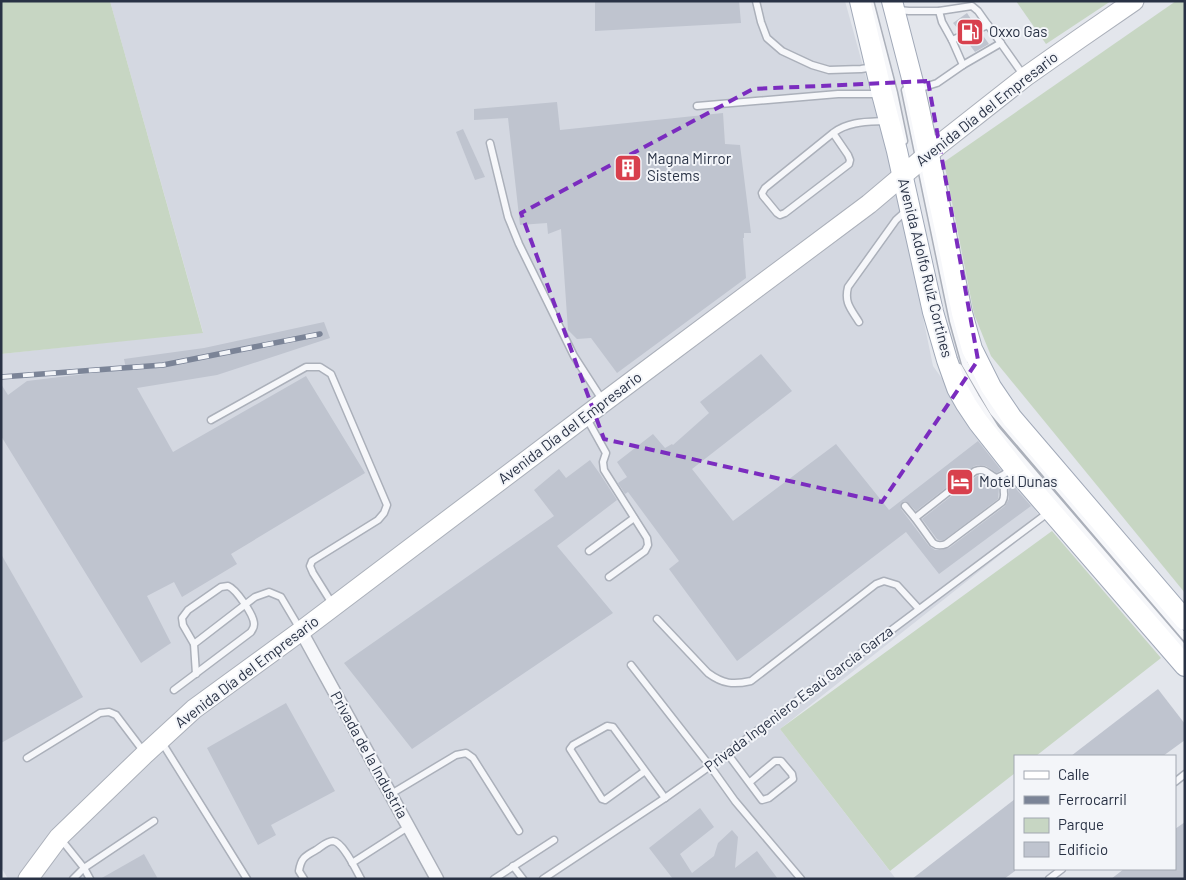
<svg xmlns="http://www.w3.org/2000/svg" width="1186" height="880" font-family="Barlow,sans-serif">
<rect width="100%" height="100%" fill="#e3e6ec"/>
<polygon fill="#d4d8e1" points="110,1 845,1 896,186 933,366 1043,521 780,729 896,879 8,879 1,867 1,354 203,332"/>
<g fill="#c7d6c3">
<polygon points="1,1 110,1 203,333 1,354"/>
<polygon points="1016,1 1111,1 1046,44"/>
<polygon points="1176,1 1185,1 1185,593 991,356 974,314 944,162"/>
<polygon points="1052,531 1161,658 1036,756 1015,756 1015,773 890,871 780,729"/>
</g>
<g fill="#bfc4cf">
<polygon points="595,1 739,1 741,23 595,31"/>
<polygon points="967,13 975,25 960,31 953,23"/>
<polygon points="981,33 989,44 975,52 966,40"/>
<polygon points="557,102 560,130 723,113 725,144 740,145 751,233 744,233 744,238 743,238 746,278 617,373 591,338 577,339 568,330 561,229 548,234 547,223 520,225 508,118 474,120 474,109"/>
<polygon points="463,129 485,177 475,180 456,132"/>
<polygon points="324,322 330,338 217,375 137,388 173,452 306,376 365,473 231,554 237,564 182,597 174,582 147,596 171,643 141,663 1,436 1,384 8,395 27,381 126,369 124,359 204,348"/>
<polygon points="761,354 792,391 692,469 733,521 836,444 889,510 978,441 1001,470 997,473 986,466 979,465 974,466 916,511 907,502 904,501 901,504 901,509 929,546 935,550 941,550 949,548 1005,506 1009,499 1009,488 1012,484 1031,506 939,574 906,532 737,661 669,569 679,561 628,492 625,494 618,483 627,477 617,462 653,434 665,448 672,444 673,445 709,413 700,402"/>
<polygon points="590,460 600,474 617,500 557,546 613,613 412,749 344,663 554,516 534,490 559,469 566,478"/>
<polygon points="980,475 983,475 995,483 1002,481 999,487 998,499 944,540 939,540 937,539 922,519 977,476"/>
<polygon points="1,554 83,697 1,743"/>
<polygon points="1158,689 1185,724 1185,740 1163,756 1071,756"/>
<polygon points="286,703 335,791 271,825 276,835 258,845 207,748"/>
<polygon points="1015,799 1015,871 1004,879 912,879"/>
<polygon points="700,808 714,827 680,854 692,873 714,856 718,843 732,830 738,837 735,868 757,851 778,879 673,879 649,848"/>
<polygon points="1185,822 1185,879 1111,879 1124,869 1175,869 1175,829"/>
<polygon points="144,854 158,879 100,879"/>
</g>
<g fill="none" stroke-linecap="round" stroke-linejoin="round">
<g stroke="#abb0ba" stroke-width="9">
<g id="lane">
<polyline points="756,1 761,22 767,38 782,51 812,65 829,70 861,69 874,67"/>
<polyline points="870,1 894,93 904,141"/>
<polyline points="898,10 909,11 939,11 972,6 978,11 1024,76"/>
<polyline points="952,40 988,25"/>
<polyline points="963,65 1001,43"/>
<polyline points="918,89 937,83 963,65 952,40 942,22 939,11"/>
<polyline points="905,90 953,321 965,364 993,412 1185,637"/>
<polyline points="697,106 838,94 878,94"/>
<path d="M833,133L848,155L850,160L849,164L785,213L780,215L777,213L763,196L762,193L765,188L833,133C849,121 867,122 886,121"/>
<polyline points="490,143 508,217 519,244 574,356 603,401"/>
<path d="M859,322C851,309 844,303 848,287L896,220L907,210"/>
<polyline points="959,367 976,397 996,429 1185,649"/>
<polyline points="586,417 606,453 603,462 604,470 647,538 648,545 645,551 609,577"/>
<polyline points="211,420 306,367 320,367 331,374 387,505 384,513 378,520 312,561 310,566 313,573 333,605"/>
<path d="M905,506L915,518L933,543C937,546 941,546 946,544L1002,502C1006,495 1003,494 1004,488C1005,482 1013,478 1018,475"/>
<path d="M915,518L975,471C987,467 987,475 997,478L1003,475L1012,468"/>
<polyline points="589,551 634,518"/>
<path d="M657,619L708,673C723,684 733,685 751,681L876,584L884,581L897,585L919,609"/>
<polyline points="631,665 710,766 735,801 801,879"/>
<polyline points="196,674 194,644 255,597 269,592 281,597 300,629"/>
<path d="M174,690L251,632C253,628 254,628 254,624C254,615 236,589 228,586L221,587L188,610L182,618L183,625L194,644"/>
<polyline points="161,741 247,879"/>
<polyline points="727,753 762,800 769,798 793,779 792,774 781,761 775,761 750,782"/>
<polyline points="27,758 100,713 109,712 116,715 144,752"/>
<polyline points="645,771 605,800 602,799 570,749 573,745 607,726 613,727 665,798"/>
<polyline points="1175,782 1185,774"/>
<polyline points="391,794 456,755 466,753 473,758 519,831"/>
<polyline points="60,838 84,868 90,879"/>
<polyline points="352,863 408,827"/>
<polyline points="513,866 523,879"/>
<polyline points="73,879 84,868 154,821"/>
<path d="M304,879L299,871C301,858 305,856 316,850C321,847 327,841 333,841C343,842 356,870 361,879"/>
<polyline points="494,879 554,840"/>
<polyline points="543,879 665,798 710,766 1049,512"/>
<polyline points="1049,879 1062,869"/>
</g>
</g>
<g stroke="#abb0ba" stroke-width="15">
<polyline id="street" points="301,631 437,879"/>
</g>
<g stroke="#abb0ba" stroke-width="21">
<polyline id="secondary" points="28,879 59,837 145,754 194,709 301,631 604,402 869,204 940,144 1025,77 1079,39 1134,1"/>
</g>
<g stroke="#a1a9b8" stroke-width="22">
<g id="primary">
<polyline points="860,1 882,94 897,151 933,312 947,360 957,388 966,404 978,422 1019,474 1185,666"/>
<polyline points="892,1 915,90 946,234 962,313 972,349 991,387 1012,418 1185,620"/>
</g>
</g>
<use href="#lane" stroke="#f6f7fa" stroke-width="6"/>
<use href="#street" stroke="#f6f7fa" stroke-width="12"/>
<use href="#secondary" stroke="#fff" stroke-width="19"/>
<use href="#primary" stroke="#fff" stroke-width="20"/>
<g stroke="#7b8497" stroke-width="5.5">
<polyline id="rail" points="1,377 163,365 320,334"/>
</g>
<use href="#rail" stroke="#f3f5f9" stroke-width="4" stroke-dasharray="11" stroke-linecap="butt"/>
</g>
<path fill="none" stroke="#7b2cbf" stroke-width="4" stroke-dasharray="10 6" stroke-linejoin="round" d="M928,81L978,360L882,502L604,439L521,213L753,89Z"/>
<defs>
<g id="fuel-square" transform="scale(1.4375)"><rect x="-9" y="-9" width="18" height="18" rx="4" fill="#d8404d" stroke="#f3f5f9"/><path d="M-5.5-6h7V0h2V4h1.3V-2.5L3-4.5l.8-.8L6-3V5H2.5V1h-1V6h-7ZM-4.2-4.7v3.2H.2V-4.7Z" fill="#fff"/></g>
<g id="building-square" transform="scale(1.4375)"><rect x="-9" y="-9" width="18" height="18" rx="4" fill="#d8404d" stroke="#f3f5f9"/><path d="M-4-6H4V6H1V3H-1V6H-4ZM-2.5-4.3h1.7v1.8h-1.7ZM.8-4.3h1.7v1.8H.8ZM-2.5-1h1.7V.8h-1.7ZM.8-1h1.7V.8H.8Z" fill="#fff"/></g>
<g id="hotel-square" transform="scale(1.4375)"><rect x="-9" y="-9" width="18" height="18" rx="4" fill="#d8404d" stroke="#f3f5f9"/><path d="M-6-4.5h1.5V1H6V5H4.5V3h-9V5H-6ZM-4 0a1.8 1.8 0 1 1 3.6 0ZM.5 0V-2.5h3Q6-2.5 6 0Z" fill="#fff"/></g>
</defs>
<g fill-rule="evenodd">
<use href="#fuel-square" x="970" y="32"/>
<use href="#building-square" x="628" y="168"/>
<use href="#hotel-square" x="960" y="482"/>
</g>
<g text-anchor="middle" stroke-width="4" stroke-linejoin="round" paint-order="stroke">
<g font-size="15" fill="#293245" stroke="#f3f5f9" text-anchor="start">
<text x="989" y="37">Oxxo Gas</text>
<text x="647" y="164">Magna Mirror<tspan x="647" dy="17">Sistems</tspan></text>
<text x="979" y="487">Motel Dunas</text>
</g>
<g font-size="15" fill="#293245" stroke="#f3f5f9">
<text transform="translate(987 109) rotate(-38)" y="5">Avenida Día del Empresario</text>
<text transform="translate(925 268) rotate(76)" y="5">Avenida Adolfo Ruíz Cortines</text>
<text transform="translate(570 428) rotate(-37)" y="5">Avenida Día del Empresario</text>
<text transform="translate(247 672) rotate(-37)" y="5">Avenida Día del Empresario</text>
<text transform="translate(799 699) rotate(-37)" y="5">Privada Ingeniero Esaú García Garza</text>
<text transform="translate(369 755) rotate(61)" y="5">Privada de la Industria</text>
</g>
</g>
<rect width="1186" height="880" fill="none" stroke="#293245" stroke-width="5"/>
<rect x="1014" y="755" width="162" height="115" fill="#f3f5f9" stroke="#a2a7b1"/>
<rect x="1024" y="771" width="25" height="8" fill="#ffffff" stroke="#a2a7b1"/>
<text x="1058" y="780" font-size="15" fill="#293245">Calle</text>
<rect x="1024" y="796" width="25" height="8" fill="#7b8497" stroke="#a2a7b1"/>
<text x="1058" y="805" font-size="15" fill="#293245">Ferrocarril</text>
<rect x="1024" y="818" width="25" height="15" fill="#c7d6c3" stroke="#a2a7b1"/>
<text x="1058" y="830" font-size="15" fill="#293245">Parque</text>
<rect x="1024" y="842" width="25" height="15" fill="#bfc4cf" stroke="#a2a7b1"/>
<text x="1058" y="855" font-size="15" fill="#293245">Edificio</text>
</svg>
